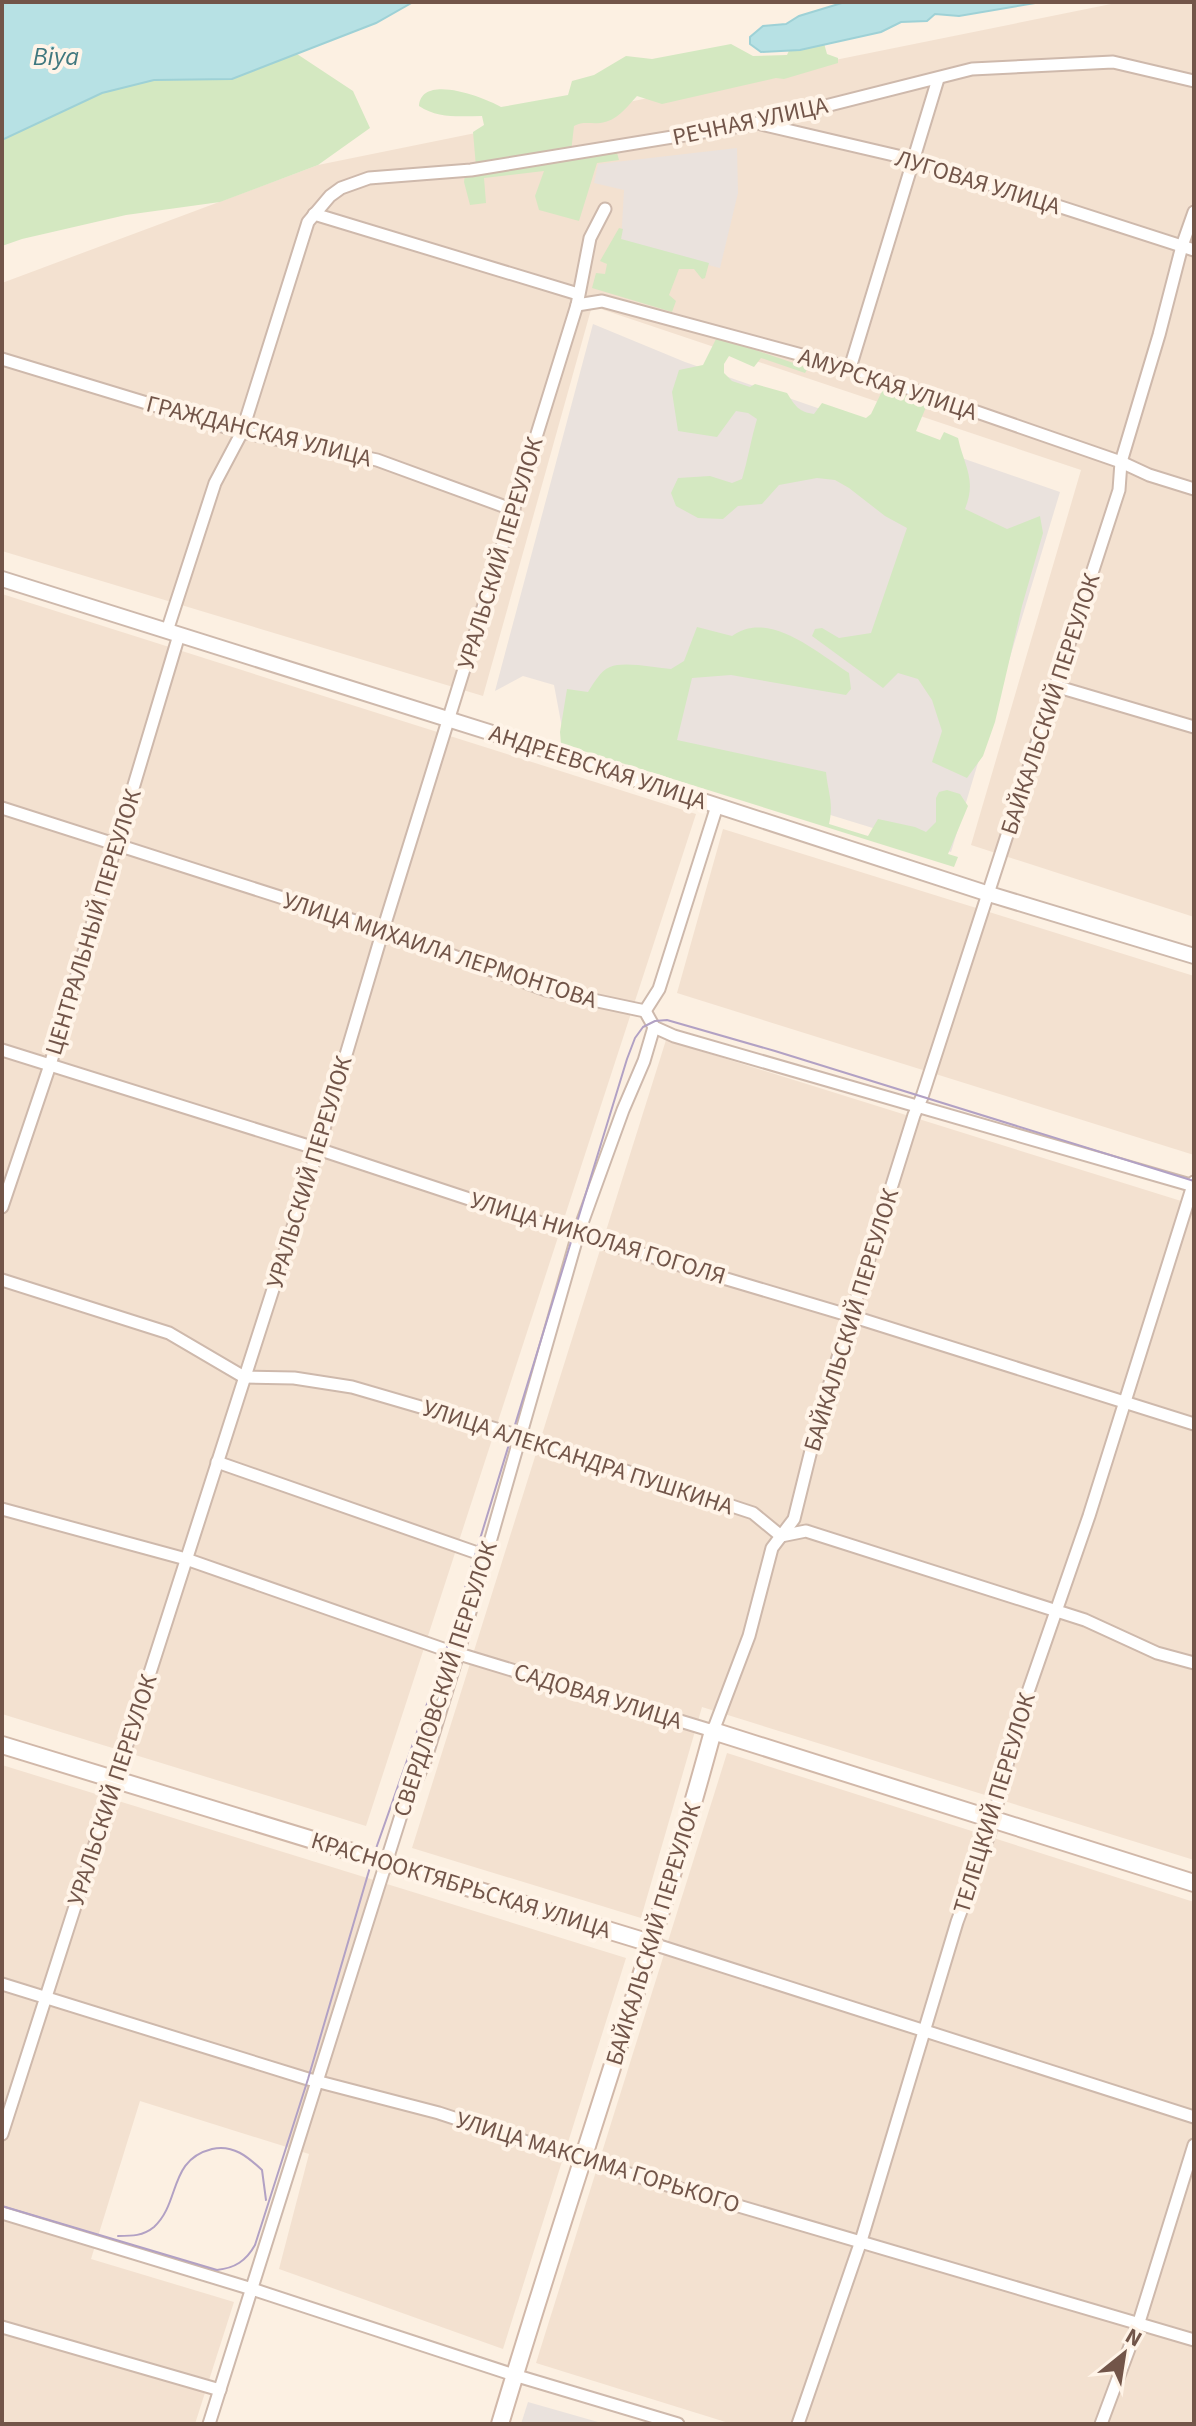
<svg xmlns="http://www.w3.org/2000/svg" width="1196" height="2426" font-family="'Source Sans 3',sans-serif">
<rect width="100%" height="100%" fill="#fcf0e2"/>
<g fill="#f3e1d0">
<polygon points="1121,2 1194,2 1194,917 971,845 1081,470 592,306 483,696 2,551 2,283 318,165"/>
<polygon points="2,594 696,814 366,1826 2,1714"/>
<polygon points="723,829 1194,976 1194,1155 677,993"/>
<polygon points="666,1040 1194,1205 1194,1860 702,1707 641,1918 412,1848"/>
<polygon points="727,1753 1194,1902 1194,2424 732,2424 536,2363"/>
<polygon points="2,1765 626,1958 503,2349 279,2269 309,2154 140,2101 91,2259 234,2302 195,2424 2,2424"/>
</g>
<g fill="#eae2dd">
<polygon points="737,148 738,193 720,268 621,243 624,190 594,183 598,164"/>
<polygon points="593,324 685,362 1060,492 951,852 563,733 554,685 523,676 495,691"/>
<polygon points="528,2402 605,2424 521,2424"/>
</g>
<g fill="#d4e8c1">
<path d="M797,33L822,36L827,54L838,58V63L784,79L776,78L662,104L637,96C626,108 617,121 600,123C590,124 583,121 574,126L571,152L476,167L473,132L484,125L482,116C461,116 438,119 419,106C421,73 484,97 501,107L568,95L572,81L594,75L626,56L652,59L731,44L753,56L787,55Z"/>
<polygon points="297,54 353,91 370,128 318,165 220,202 126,215 22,239 2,246 2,140 102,93 154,80 232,79"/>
<polygon points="616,149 619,160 597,163 579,221 539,210 535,196 544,171 484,178 486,203 470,205 464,182 465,174"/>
<polygon points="619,228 623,229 621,239 709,263 705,278 702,279 694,269 679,269 669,295 676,301 672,312 592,288 596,273 605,274 607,264 600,261"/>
<path d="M717,337L808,368L805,373L761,358L754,367L729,356L724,364V373L732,381L750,387L755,384L787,393C795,406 799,412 814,414L822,403L866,418L871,414L884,387L929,400L916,431L940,440L944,432L958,438C964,466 977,479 965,509L1007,529L1040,516L1043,533L1022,606L995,722L983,756L967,778L932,762L942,731L932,700L918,679L898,673L883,688L812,636L815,629L822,628L839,638L871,633L907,528L885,516L849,488L835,480L817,478L779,485L762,504L738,506L723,519L698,518L676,506L671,493L678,478L710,476L732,483L742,479C748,459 751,439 757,419L748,413L736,411L717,437L678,431L672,392L679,370L703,365Z"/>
<path d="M697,627L732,636C769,609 817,653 849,673L851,689L846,695L731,675L692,678L677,740L826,772C828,793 834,803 829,824L868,836L878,819L915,827L926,832L936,822V798L939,792L947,790L960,794L968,806L948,854L958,857L954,867L561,744L560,732L567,689L588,692C594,683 600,671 610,667C624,661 656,668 671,669L684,661Z"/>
</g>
<g fill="#b7e1e4" stroke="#9ed1d6" stroke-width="2">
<polygon points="2,2 413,2 376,23 232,79 154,80 102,93 2,140"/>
<polygon points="845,2 1041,2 959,16 935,14 927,21 901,22 881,32 800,50 761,52 750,44 750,37 763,26 786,24 799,16"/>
</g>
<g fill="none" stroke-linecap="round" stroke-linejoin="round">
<g stroke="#ceb9ac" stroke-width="15">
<g id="minor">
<polyline points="761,124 915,160 1194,250"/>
<polyline points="314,214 578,294"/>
<polyline points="577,305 602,301 850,368 1121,462 1149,475 1194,489"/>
<polyline points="2,359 242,432 377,460 514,510"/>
<polyline points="850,368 938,79"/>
<polyline points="167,631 215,483 242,432 308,222 330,196 341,188 369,178 471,170 758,123 972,69 1113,62 1194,81"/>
<polyline points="1055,686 1194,727"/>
<polyline points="2,808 383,930 546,990 645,1011 654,1027 674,1036 1194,1186"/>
<polyline points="645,1011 659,989 717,806"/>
<polyline points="2,1050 318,1149 572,1233 851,1316 1194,1424"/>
<polyline points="2,1207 50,1065 179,635"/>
<polyline points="2,1280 169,1333 244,1377 294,1378 352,1387 520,1436 753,1513 781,1536 806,1531 1085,1620 1157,1653 1194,1663"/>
<polyline points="217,1462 486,1556"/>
<polyline points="2,1509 186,1559 446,1650 713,1731 749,1636 772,1548 794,1519 819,1418 914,1115 922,1097 1119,490 1121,462 1159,335 1182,246 1194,212"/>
<polyline points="650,1943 1194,2117"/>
<polyline points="2,1984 308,2079 439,2113 582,2160 1194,2340"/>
<polyline points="2,2134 318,1149 383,930 577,305 590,238 605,209"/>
<polyline points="2,2213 252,2289 514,2375 678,2424"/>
<polyline points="2,2327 220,2390"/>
<polyline points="209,2424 402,1812 425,1761 458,1654 578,1234 623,1110 644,1061 654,1027"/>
<polyline points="798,2424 861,2241 957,1922 990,1832 1019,1718 1089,1516 1194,1182"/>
<polyline points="1101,2424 1139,2322 1194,2145"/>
</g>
</g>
<g stroke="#ceb9ac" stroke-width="18">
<polyline id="tertiary" points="2,579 546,750 989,894 1194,956"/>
</g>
<g stroke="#d1b8a9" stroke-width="20">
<g id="secondary">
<polyline points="2,1745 650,1943"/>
<path d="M500,2424C569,2192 650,1964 713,1731L1194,1883"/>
</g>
</g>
<use href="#minor" stroke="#fff" stroke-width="11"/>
<use href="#tertiary" stroke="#fff" stroke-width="14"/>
<use href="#secondary" stroke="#fff" stroke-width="16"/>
<g stroke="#b2a1c4" stroke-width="2">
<path d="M2,2206L217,2270C235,2268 246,2261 255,2245L308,2079L373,1857L446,1650L627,1059L635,1038L643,1027L655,1021L667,1020L775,1051L1194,1181"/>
<path d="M118,2236C132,2236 143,2236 154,2227C181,2202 168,2160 212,2149C233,2144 248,2157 262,2170L266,2200"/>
</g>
</g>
<g text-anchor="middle" stroke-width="8" stroke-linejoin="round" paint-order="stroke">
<g font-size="24" fill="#725549" stroke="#fff4e8">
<text transform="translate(750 121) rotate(-12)" y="8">РЕЧНАЯ УЛИЦА</text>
<text transform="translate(978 182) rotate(17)" y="8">ЛУГОВАЯ УЛИЦА</text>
<text transform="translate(888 384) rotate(18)" y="8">АМУРСКАЯ УЛИЦА</text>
<text transform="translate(259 431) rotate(14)" y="8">ГРАЖДАНСКАЯ УЛИЦА</text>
<text transform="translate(500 553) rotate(-73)" y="8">УРАЛЬСКИЙ ПЕРЕУЛОК</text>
<text transform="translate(1050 704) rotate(-72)" y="8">БАЙКАЛЬСКИЙ ПЕРЕУЛОК</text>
<text transform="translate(598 767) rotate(18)" y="8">АНДРЕЕВСКАЯ УЛИЦА</text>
<text transform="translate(93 922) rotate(-73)" y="8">ЦЕНТРАЛЬНЫЙ ПЕРЕУЛОК</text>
<text transform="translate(440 950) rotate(18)" y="8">УЛИЦА МИХАИЛА ЛЕРМОНТОВА</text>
<text transform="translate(309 1172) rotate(-73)" y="8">УРАЛЬСКИЙ ПЕРЕУЛОК</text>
<text transform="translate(598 1238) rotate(17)" y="8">УЛИЦА НИКОЛАЯ ГОГОЛЯ</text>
<text transform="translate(851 1320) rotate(-73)" y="8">БАЙКАЛЬСКИЙ ПЕРЕУЛОК</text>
<text transform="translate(578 1457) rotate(18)" y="8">УЛИЦА АЛЕКСАНДРА ПУШКИНА</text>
<text transform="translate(445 1679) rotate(-72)" y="8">СВЕРДЛОВСКИЙ ПЕРЕУЛОК</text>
<text transform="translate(598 1696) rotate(17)" y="8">САДОВАЯ УЛИЦА</text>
<text transform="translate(112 1790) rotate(-72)" y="8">УРАЛЬСКИЙ ПЕРЕУЛОК</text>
<text transform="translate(994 1803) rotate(-73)" y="8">ТЕЛЕЦКИЙ ПЕРЕУЛОК</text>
<text transform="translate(461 1885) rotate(17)" y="8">КРАСНООКТЯБРЬСКАЯ УЛИЦА</text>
<text transform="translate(653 1934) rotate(-73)" y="8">БАЙКАЛЬСКИЙ ПЕРЕУЛОК</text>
<text transform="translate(598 2162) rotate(17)" y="8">УЛИЦА МАКСИМА ГОРЬКОГО</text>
</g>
<g font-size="26" font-style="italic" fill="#40787f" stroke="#fff4e8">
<text x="56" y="65">Biya</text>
</g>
</g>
<rect width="1196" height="2426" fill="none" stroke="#725549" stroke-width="8"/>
<g transform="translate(1124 2354) rotate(30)" stroke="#fff4e8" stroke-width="6" paint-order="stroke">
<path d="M0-6L14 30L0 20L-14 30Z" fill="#725549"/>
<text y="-12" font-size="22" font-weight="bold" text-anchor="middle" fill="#725549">N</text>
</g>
</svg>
